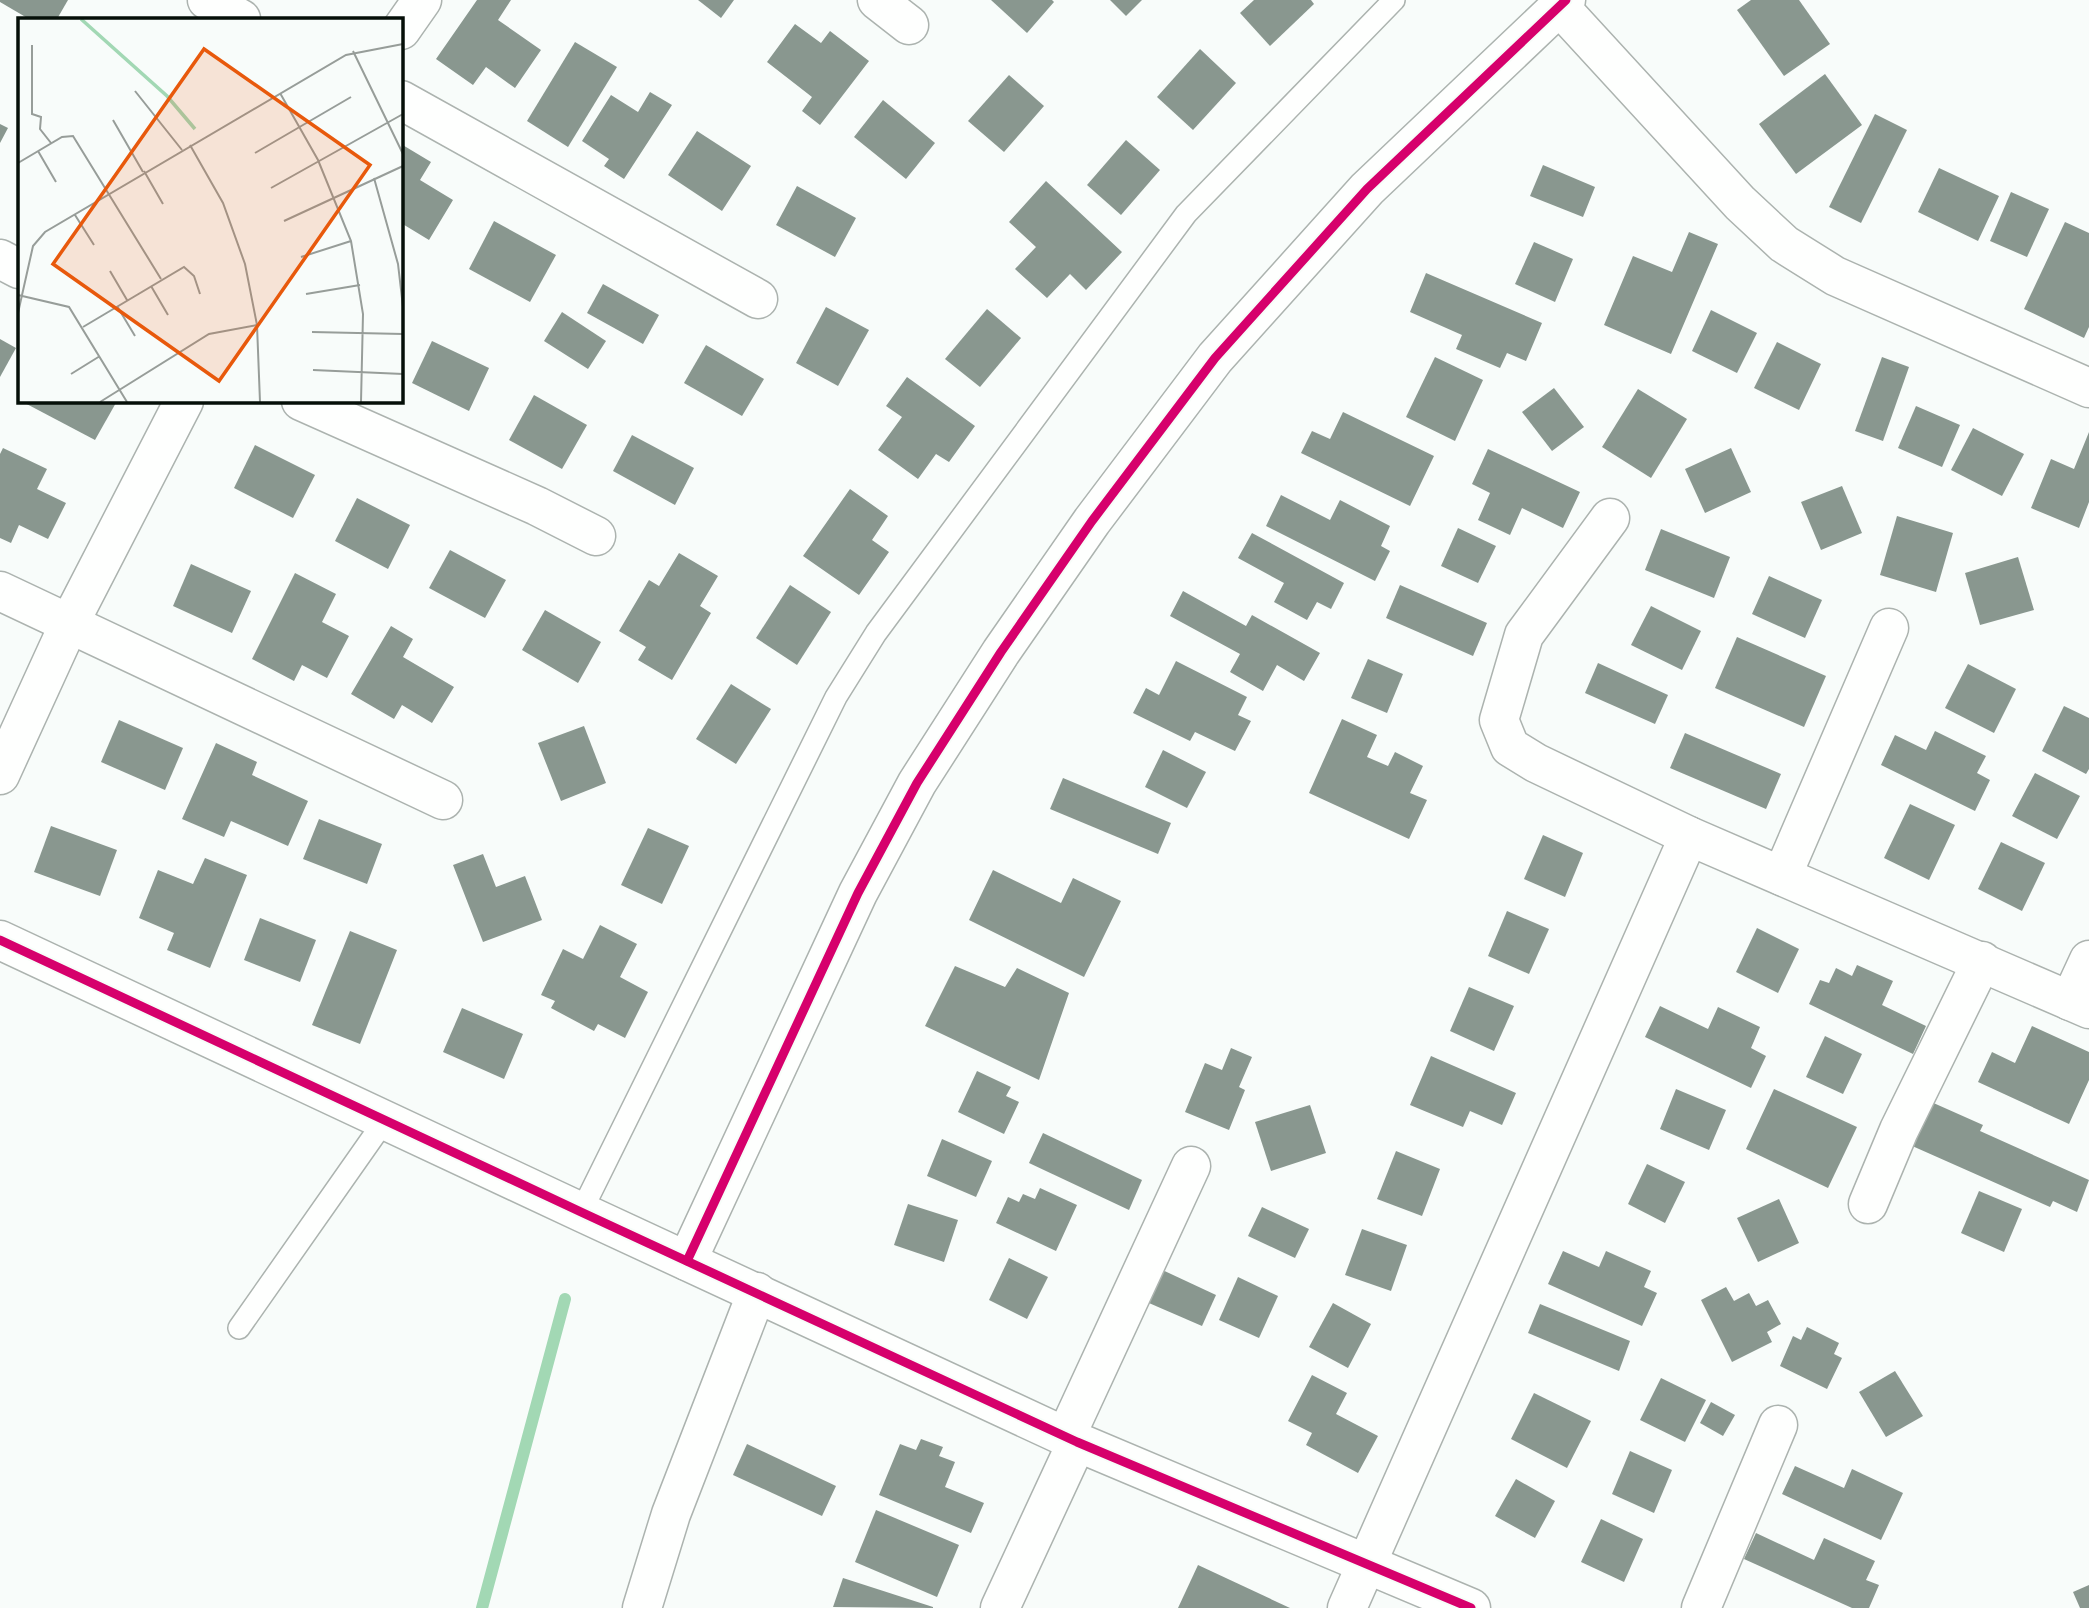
<svg xmlns="http://www.w3.org/2000/svg" width="2089" height="1608" font-family="'Archivo Narrow',sans-serif">
<rect width="100%" height="100%" fill="#f8fcfa"/>
<g fill="none" stroke-linecap="round" stroke-linejoin="round">
<polyline stroke="#a2d8b4" stroke-width="12" points="482,1608 565,1299"/>
</g>
<g fill="#89978f">
<polygon points="0,0 68,0 57,19 29,19 0,2"/>
<polygon points="477,0 511,0 498,20 541,50 515,88 486,67 473,85 436,59"/>
<polygon points="698,0 734,0 721,18"/>
<polygon points="991,0 1052,0 1054,2 1027,33"/>
<polygon points="1110,0 1142,0 1126,16"/>
<polygon points="1254,0 1311,0 1314,4 1270,46 1240,13"/>
<polygon points="1751,0 1799,0 1830,44 1784,76 1737,10"/>
<polygon points="795,24 821,43 830,31 869,61 820,125 802,111 812,97 767,62"/>
<polygon points="575,42 617,67 568,147 527,121"/>
<polygon points="1200,49 1236,83 1193,130 1157,97"/>
<polygon points="1825,74 1862,125 1796,174 1759,124"/>
<polygon points="1009,75 1044,106 1004,152 968,121"/>
<polygon points="650,92 672,105 624,179 604,166 609,159 582,141 611,95 638,112"/>
<polygon points="883,100 935,143 906,179 854,137"/>
<polygon points="1875,114 1907,130 1861,223 1829,207"/>
<polygon points="0,124 8,128 0,143"/>
<polygon points="697,131 751,166 722,211 668,175"/>
<polygon points="1126,140 1160,170 1121,215 1087,185"/>
<polygon points="401,144 431,162 420,180 453,200 429,240 401,223"/>
<polygon points="1543,165 1595,187 1583,217 1530,196"/>
<polygon points="1939,168 1999,196 1978,241 1918,212"/>
<polygon points="1046,181 1122,252 1086,290 1070,274 1047,298 1015,269 1036,247 1009,222"/>
<polygon points="797,186 856,218 835,257 776,225"/>
<polygon points="2011,192 2049,209 2027,257 1990,241"/>
<polygon points="494,221 556,255 530,302 469,269"/>
<polygon points="2065,222 2089,233 2089,327 2084,338 2024,309"/>
<polygon points="1689,232 1718,244 1671,354 1604,325 1633,256 1672,272"/>
<polygon points="1534,242 1573,259 1555,302 1515,284"/>
<polygon points="1426,273 1542,323 1526,361 1507,353 1500,368 1456,349 1462,335 1410,312"/>
<polygon points="603,284 659,315 643,344 587,313"/>
<polygon points="826,307 869,330 838,386 796,363"/>
<polygon points="987,309 1021,338 980,387 945,359"/>
<polygon points="1711,310 1757,333 1737,373 1692,351"/>
<polygon points="562,312 606,341 588,369 544,341"/>
<polygon points="0,339 16,348 0,377"/>
<polygon points="432,341 489,368 469,411 412,383"/>
<polygon points="1777,342 1821,364 1799,410 1754,388"/>
<polygon points="706,345 764,379 742,416 684,383"/>
<polygon points="1435,357 1483,380 1455,441 1406,417"/>
<polygon points="1882,357 1909,367 1883,441 1855,431"/>
<polygon points="907,377 975,426 949,462 936,454 918,479 878,450 902,417 886,406"/>
<polygon points="1554,388 1584,427 1552,451 1522,412"/>
<polygon points="1638,389 1687,419 1651,478 1602,447"/>
<polygon points="534,395 587,425 562,469 509,440"/>
<polygon points="21,401 117,401 95,440"/>
<polygon points="1916,406 1960,425 1942,467 1898,448"/>
<polygon points="1343,412 1434,456 1410,506 1301,453 1312,431 1330,439"/>
<polygon points="1973,428 2024,454 2002,496 1951,470"/>
<polygon points="2089,432 2089,502 2079,528 2031,508 2051,459 2074,469"/>
<polygon points="632,435 694,468 675,505 613,471"/>
<polygon points="255,445 315,475 293,518 234,488"/>
<polygon points="3,448 47,469 37,489 66,503 48,539 19,525 11,543 0,538 0,454"/>
<polygon points="1731,448 1751,492 1705,513 1685,469"/>
<polygon points="1488,449 1580,492 1563,528 1522,508 1510,535 1478,520 1490,493 1472,484"/>
<polygon points="1842,486 1862,533 1821,550 1801,502"/>
<polygon points="850,489 888,516 872,540 889,552 859,595 803,556"/>
<polygon points="1281,495 1330,520 1340,500 1390,526 1381,546 1390,551 1375,581 1266,526"/>
<polygon points="357,498 410,525 388,569 335,541"/>
<polygon points="1897,516 1953,533 1936,592 1880,575"/>
<polygon points="1458,528 1496,546 1478,583 1441,566"/>
<polygon points="1661,529 1730,557 1714,598 1645,570"/>
<polygon points="1252,533 1344,583 1331,609 1317,602 1307,620 1274,602 1284,583 1238,558"/>
<polygon points="450,550 506,580 485,618 429,588"/>
<polygon points="679,553 718,576 700,606 711,613 672,680 638,660 646,647 619,631 649,580 659,586"/>
<polygon points="2018,557 2034,610 1980,625 1965,573"/>
<polygon points="191,564 251,591 232,633 173,606"/>
<polygon points="295,573 336,594 322,622 349,636 327,678 302,665 294,681 252,659"/>
<polygon points="1769,576 1822,600 1805,638 1752,614"/>
<polygon points="790,585 831,612 797,665 756,638"/>
<polygon points="1400,585 1487,623 1473,656 1386,618"/>
<polygon points="1183,591 1246,626 1252,615 1320,653 1304,681 1277,665 1263,691 1230,672 1240,654 1170,616"/>
<polygon points="1651,606 1701,631 1682,670 1631,645"/>
<polygon points="545,610 601,642 578,683 522,650"/>
<polygon points="391,626 413,639 403,657 454,687 432,723 402,705 394,719 351,694"/>
<polygon points="1737,637 1826,676 1804,727 1715,688"/>
<polygon points="1368,659 1403,674 1387,713 1351,698"/>
<polygon points="1176,661 1247,697 1238,715 1251,721 1235,751 1195,732 1190,741 1133,713 1146,688 1159,695"/>
<polygon points="1598,663 1668,695 1655,724 1585,693"/>
<polygon points="1968,664 2016,689 1994,733 1945,708"/>
<polygon points="731,684 771,709 736,764 696,739"/>
<polygon points="2064,706 2089,718 2089,769 2086,774 2042,751"/>
<polygon points="1342,719 1377,735 1367,757 1388,766 1395,752 1423,766 1410,793 1427,800 1409,839 1309,793"/>
<polygon points="119,720 183,748 165,790 101,762"/>
<polygon points="584,726 606,783 561,801 538,743"/>
<polygon points="1935,731 1986,756 1977,773 1990,780 1975,811 1881,765 1895,735 1926,750"/>
<polygon points="1685,733 1781,774 1766,809 1670,768"/>
<polygon points="216,743 257,762 252,775 308,801 288,846 231,821 224,837 182,819"/>
<polygon points="1163,750 1206,772 1187,808 1145,787"/>
<polygon points="2035,773 2080,796 2057,839 2012,816"/>
<polygon points="1063,778 1171,823 1158,854 1050,809"/>
<polygon points="1910,804 1955,825 1929,880 1884,858"/>
<polygon points="319,819 382,844 367,884 303,859"/>
<polygon points="51,826 117,850 100,896 34,872"/>
<polygon points="648,828 689,846 662,904 621,885"/>
<polygon points="1543,835 1583,853 1565,897 1524,879"/>
<polygon points="2001,842 2045,863 2022,911 1978,889"/>
<polygon points="483,854 496,887 525,876 542,920 483,942 453,865"/>
<polygon points="205,858 247,875 210,968 167,950 174,933 139,918 158,870 193,884"/>
<polygon points="993,870 1061,903 1073,878 1121,901 1084,977 969,920"/>
<polygon points="1507,911 1549,929 1529,974 1488,956"/>
<polygon points="260,918 316,940 300,982 244,960"/>
<polygon points="600,925 637,944 620,977 648,992 625,1038 598,1024 594,1031 551,1008 555,1001 541,995 563,949 583,959"/>
<polygon points="1757,928 1799,949 1778,993 1736,972"/>
<polygon points="350,931 397,950 360,1044 312,1025"/>
<polygon points="1857,965 1893,981 1882,1005 1926,1026 1913,1054 1809,1004 1820,980 1829,983 1836,968 1852,976"/>
<polygon points="955,966 1005,987 1017,968 1069,993 1039,1080 925,1026"/>
<polygon points="1469,987 1514,1006 1494,1051 1450,1031"/>
<polygon points="1660,1006 1708,1029 1718,1007 1760,1027 1751,1048 1766,1056 1751,1088 1645,1037"/>
<polygon points="462,1008 523,1034 504,1079 443,1052"/>
<polygon points="2032,1026 2089,1052 2089,1080 2069,1124 1978,1082 1992,1052 2015,1063"/>
<polygon points="1825,1036 1862,1054 1843,1094 1806,1077"/>
<polygon points="1231,1048 1252,1057 1239,1087 1245,1090 1229,1130 1185,1112 1205,1063 1222,1070"/>
<polygon points="1431,1056 1516,1093 1502,1125 1470,1111 1463,1127 1410,1105"/>
<polygon points="977,1071 1011,1087 1006,1096 1019,1102 1004,1134 958,1112"/>
<polygon points="1676,1089 1726,1110 1709,1150 1660,1129"/>
<polygon points="1774,1089 1857,1127 1828,1188 1746,1149"/>
<polygon points="1929,1101 1983,1125 1980,1131 2089,1180 2077,1212 2053,1201 2050,1207 1910,1145"/>
<polygon points="1310,1105 1326,1153 1271,1171 1255,1122"/>
<polygon points="1043,1133 1142,1180 1129,1210 1029,1163"/>
<polygon points="942,1139 992,1161 976,1197 927,1176"/>
<polygon points="1396,1151 1440,1169 1422,1216 1377,1199"/>
<polygon points="1647,1164 1685,1182 1665,1223 1628,1204"/>
<polygon points="1040,1188 1077,1205 1056,1251 996,1223 1008,1197 1019,1202 1023,1194 1035,1199"/>
<polygon points="1979,1191 2022,1209 2004,1252 1961,1233"/>
<polygon points="1779,1199 1799,1243 1758,1262 1737,1218"/>
<polygon points="908,1204 958,1220 944,1262 894,1245"/>
<polygon points="1262,1207 1309,1229 1295,1258 1248,1236"/>
<polygon points="1362,1229 1407,1245 1391,1291 1345,1275"/>
<polygon points="1563,1251 1599,1267 1606,1251 1651,1271 1644,1287 1657,1293 1642,1326 1548,1284"/>
<polygon points="1009,1258 1048,1277 1027,1319 989,1300"/>
<polygon points="1156,1267 1216,1295 1202,1326 1142,1300"/>
<polygon points="1238,1277 1278,1296 1259,1338 1219,1320"/>
<polygon points="1726,1287 1734,1301 1749,1293 1756,1306 1768,1300 1781,1324 1767,1332 1772,1342 1732,1362 1701,1300"/>
<polygon points="1333,1303 1371,1324 1348,1368 1309,1347"/>
<polygon points="1540,1304 1630,1341 1619,1371 1528,1333"/>
<polygon points="1807,1327 1839,1343 1834,1354 1842,1358 1827,1389 1780,1366 1793,1336 1801,1340"/>
<polygon points="1895,1371 1923,1416 1886,1437 1859,1392"/>
<polygon points="1312,1375 1347,1393 1336,1414 1378,1436 1358,1473 1306,1445 1312,1433 1288,1421"/>
<polygon points="1661,1378 1706,1400 1685,1442 1640,1420"/>
<polygon points="1534,1393 1591,1421 1567,1468 1511,1439"/>
<polygon points="1711,1402 1735,1415 1723,1436 1700,1423"/>
<polygon points="921,1439 943,1447 939,1456 955,1462 945,1487 984,1503 971,1533 879,1495 900,1444 916,1450"/>
<polygon points="747,1444 836,1486 822,1516 733,1475"/>
<polygon points="1630,1451 1672,1470 1654,1513 1612,1494"/>
<polygon points="1795,1466 1844,1488 1852,1469 1903,1493 1881,1540 1782,1494"/>
<polygon points="1516,1479 1555,1501 1535,1538 1495,1516"/>
<polygon points="876,1510 959,1545 937,1597 855,1562"/>
<polygon points="1601,1519 1643,1539 1624,1582 1581,1562"/>
<polygon points="1756,1533 1814,1560 1824,1538 1875,1561 1866,1580 1879,1585 1869,1608 1852,1608 1744,1559"/>
<polygon points="1198,1565 1290,1608 1178,1608"/>
<polygon points="843,1578 933,1607 933,1608 833,1607"/>
<polygon points="2089,1585 2089,1608 2080,1608 2073,1592"/>
</g>
<g fill="none" stroke-linecap="round" stroke-linejoin="round">
<g stroke="#acb3af" stroke-width="24">
<g id="service">
<polyline points="581,1212 836,697 876,633 1186,214 1394,0"/>
<polyline points="239,1328 385,1120"/>
</g>
</g>
<g stroke="#acb3af" stroke-width="41">
<g id="minor">
<polyline points="207,0 241,19"/>
<polyline points="877,0 909,25"/>
<polyline points="1559,6 1740,203 1784,244 1835,276 2089,388"/>
<polyline points="401,30 422,0"/>
<polyline points="401,100 758,299"/>
<polyline points="0,259 19,269"/>
<polyline points="301,401 537,506 596,536"/>
<polyline points="1610,518 1524,635 1499,720 1510,747 1536,763 1689,836 2089,1009"/>
<polyline points="0,591 443,800"/>
<polyline points="0,775 70,622 184,401"/>
<polyline points="1782,876 1889,628"/>
<polyline points="0,940 581,1212 1077,1442 1471,1608"/>
<polyline points="2070,1001 2089,960"/>
<polyline points="1868,1204 1899,1130 1982,961"/>
<polyline points="1066,1436 1191,1166"/>
<polyline points="642,1608 671,1514 757,1292"/>
<polyline points="1000,1608 1077,1442"/>
<polyline points="1347,1608 1689,836"/>
<polyline points="1701,1608 1778,1425"/>
</g>
</g>
<g stroke="#acb3af" stroke-width="41">
<polyline id="tertiary" points="687,1261 858,893 917,783 1001,652 1092,521 1215,358 1367,189 1566,0"/>
</g>
<use href="#service" stroke="#fefffe" stroke-width="21"/>
<use href="#minor" stroke="#fefffe" stroke-width="38"/>
<use href="#tertiary" stroke="#fefffe" stroke-width="38"/>
<g stroke="#f7fdf9" stroke-width="13">
<g id="cycleway">
<polyline points="0,940 581,1212 1077,1442 1471,1608"/>
<polyline points="687,1261 858,893 917,783 1001,652 1092,521 1215,358 1367,189 1566,0"/>
</g>
</g>
<use href="#cycleway" stroke="#d6006c" stroke-width="9"/>
</g>
<g transform="translate(18 18)">
<rect width="385" height="385" fill="#f8fcfa"/>
<path fill="none" stroke="#a2d8b4" stroke-width="3.5" d="M63,1L149,78L177,111"/>
<path fill="none" stroke="#979d99" stroke-width="2" d="M14,27V96L23,99L22,111L33,125M335,33L385,136M117,73L164,132M262,75L300,142L333,223L345,296L343,384M95,102L125,154M172,127L205,185L227,246L239,307L242,384M20,133L38,164M237,135L333,79M0,145L44,119L55,118L143,261M126,153L145,186M356,160L380,246L385,289M253,170L385,96M57,197L76,227M266,203L385,148M283,239L333,223M92,253L109,282M133,268L150,297M288,276L342,267M0,277L51,289L109,384M99,288L117,318M0,295L15,228L27,214L328,37L385,26M65,309L166,249L176,258L182,276M294,314L385,316M295,352L385,356M53,356L82,338M82,384L191,316L239,307"/>
<path fill="#e8590c" fill-opacity="0.15" stroke="#e8590c" stroke-width="3.5" d="M186,31L352,147L201,363L35,246Z"/>
<rect width="385" height="385" fill="none" stroke="#050f08" stroke-width="3.5"/>
</g>
</svg>
